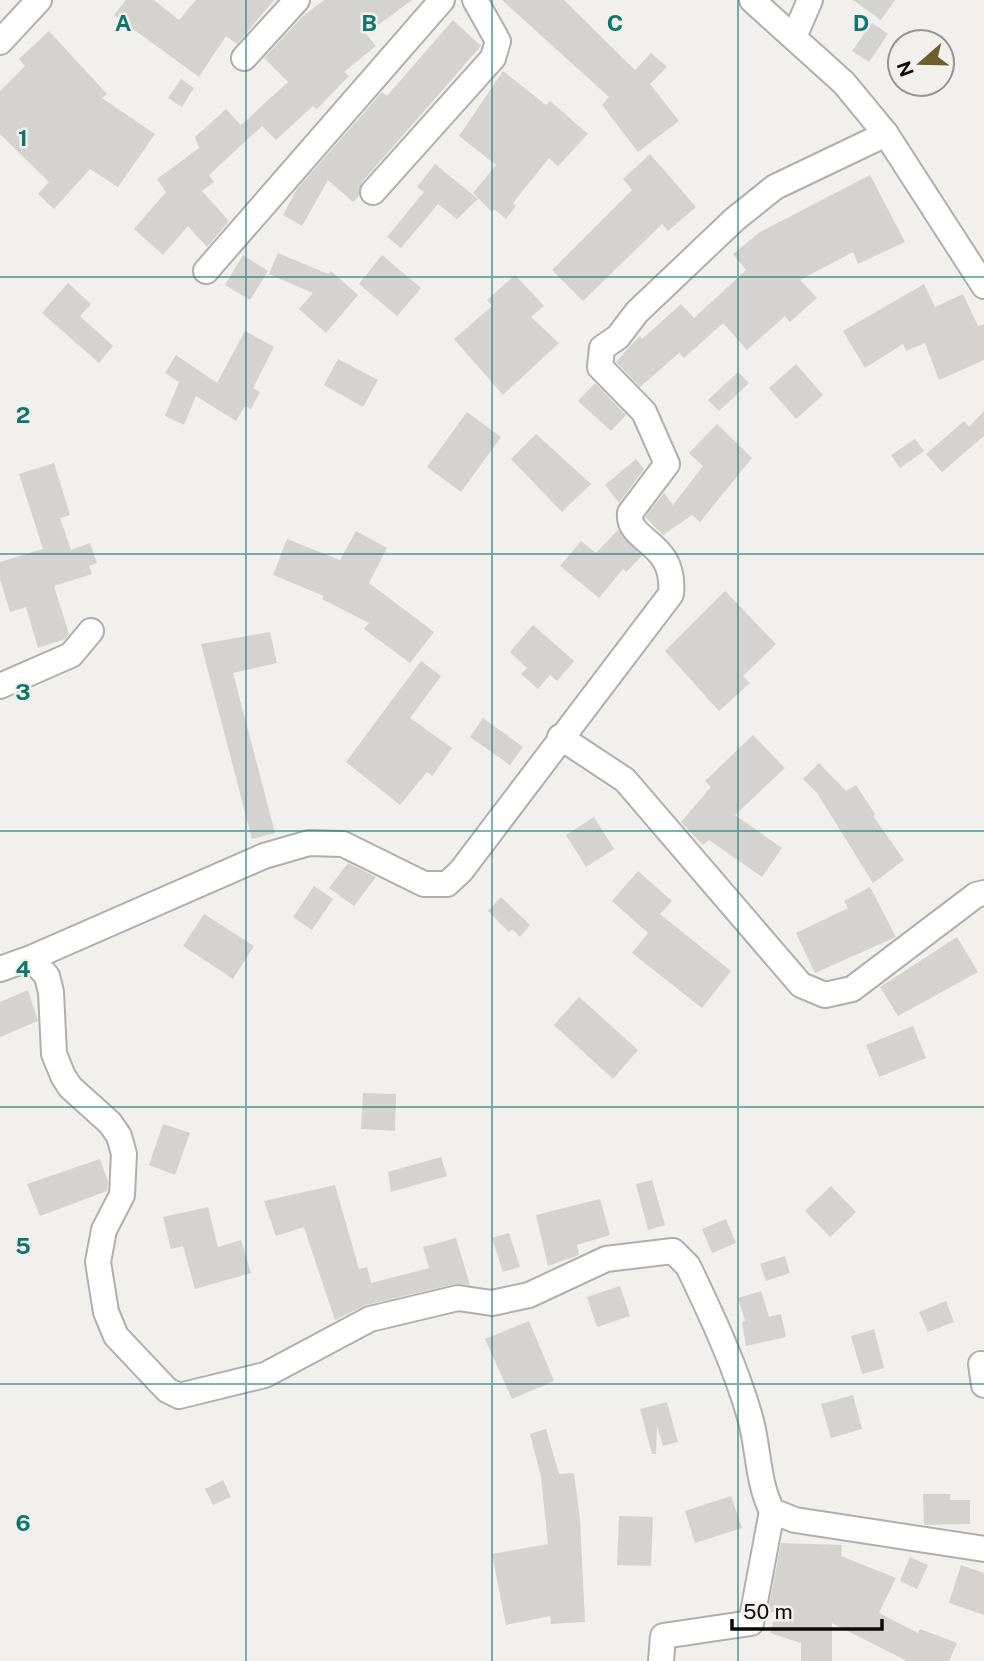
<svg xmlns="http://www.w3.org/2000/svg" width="984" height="1661" font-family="'Public Sans',sans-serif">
<rect width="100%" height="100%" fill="#f1f0ec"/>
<g fill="#d4d3cf">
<polygon points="126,0 154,0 179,20 196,0 274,0 237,44 226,36 199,77 114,15"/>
<polygon points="324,0 412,0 366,34 376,46 344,72 349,76 317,109 313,106 276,140 262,126 209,175 214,182 202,191 229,221 207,247 188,226 163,255 134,229 166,192 157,179 199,148 195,137 226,109 241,125 288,82 264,58 303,16"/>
<polygon points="502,0 564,0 635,70 651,53 667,67 650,84 679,121 638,152 602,105 609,97"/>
<polygon points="853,0 895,0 881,20"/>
<polygon points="453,20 481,46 362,182 359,195 353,202 328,180 302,226 283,215 297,189 382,92 387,96"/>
<polygon points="872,23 888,34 869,62 852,51"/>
<polygon points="49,31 107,94 102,98 155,134 118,187 90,169 54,209 38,194 49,182 0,134 0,91 25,66 19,59"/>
<polygon points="503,71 546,105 550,101 588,134 558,166 549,158 513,203 516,206 506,219 494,209 492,212 473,193 496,165 459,136"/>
<polygon points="181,79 194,88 182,107 168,98"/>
<polygon points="650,154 696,207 668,231 662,224 583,301 552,270 632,190 623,179"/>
<polygon points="435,164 478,199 457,219 438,204 401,248 387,237 424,192 417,187"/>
<polygon points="870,175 905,242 858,264 853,252 800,280 817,298 790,322 785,316 747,350 723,323 684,358 679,353 640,387 616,362 632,344 640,336 642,339 681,304 694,318 746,270 733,254 760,232"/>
<polygon points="278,253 328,274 331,271 358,295 326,333 299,309 313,293 269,274"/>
<polygon points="243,255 268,271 250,300 225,285"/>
<polygon points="382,255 421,288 397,316 359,284"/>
<polygon points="515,275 544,306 531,317 559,343 503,395 454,339 492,306 487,300"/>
<polygon points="68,283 91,304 80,316 113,346 99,363 42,313"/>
<polygon points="924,284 935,307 963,294 978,326 984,324 984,360 939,380 925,343 906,351 903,344 865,368 843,331"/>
<polygon points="245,331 274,347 253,388 260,392 251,409 245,406 236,421 196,396 184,425 165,416 179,382 165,373 176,355 217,383"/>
<polygon points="338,359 378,380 363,407 324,385"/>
<polygon points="796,364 823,395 796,419 769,388"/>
<polygon points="738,372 749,383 719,411 708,400"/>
<polygon points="595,383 626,415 611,431 578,401"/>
<polygon points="984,411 984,436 942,472 926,454 964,421 969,427"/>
<polygon points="467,412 501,437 461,492 427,467"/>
<polygon points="717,424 752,458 700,522 692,515 663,535 645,517 664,493 673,505 703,466 689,453"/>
<polygon points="536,434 591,484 562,512 511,459"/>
<polygon points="915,439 924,451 900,468 891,455"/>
<polygon points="636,459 644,469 619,503 605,485"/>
<polygon points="54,463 70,515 60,518 71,550 90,543 97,563 89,566 92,574 54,586 69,634 65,639 38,648 26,607 10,612 0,579 0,562 43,549 19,474"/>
<polygon points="618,530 642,556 626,572 623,569 599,598 560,566 581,541 596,553"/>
<polygon points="356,531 387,548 369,583 434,632 410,663 364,629 369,623 322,599 324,596 273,575 287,539 340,560"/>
<polygon points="725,591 776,644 743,676 750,683 719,711 665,651"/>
<polygon points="533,625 574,661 557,681 550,675 538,689 521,674 527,668 510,652"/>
<polygon points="270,632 277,663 233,673 275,833 252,839 201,644"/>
<polygon points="421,661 441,676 410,718 452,748 432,776 427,772 400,805 346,762"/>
<polygon points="483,718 523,747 510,765 470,737"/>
<polygon points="753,735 785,768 735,815 782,848 762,877 709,840 703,845 681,822 711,787 705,781"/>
<polygon points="819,763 846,791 856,785 875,814 873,816 904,860 873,883 817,793 803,779"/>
<polygon points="594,817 614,849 586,867 566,835"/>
<polygon points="348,863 376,877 354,906 329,888"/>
<polygon points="638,871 672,901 660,914 731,971 702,1008 632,953 648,933 612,901"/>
<polygon points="314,886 333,899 312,930 293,917"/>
<polygon points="870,887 896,937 815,973 796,933 848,908 844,901"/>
<polygon points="501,897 530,925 520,937 512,929 509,932 488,911"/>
<polygon points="204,914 254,946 233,979 183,946"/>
<polygon points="957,937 978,972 898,1016 880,987"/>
<polygon points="28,990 38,1021 0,1037 0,1002"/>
<polygon points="579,997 638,1050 613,1079 554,1025"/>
<polygon points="913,1026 926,1058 879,1077 866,1045"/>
<polygon points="363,1093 396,1094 395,1131 361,1129"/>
<polygon points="163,1124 190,1133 175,1175 149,1165"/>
<polygon points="441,1157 447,1176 391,1192 388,1172"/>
<polygon points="100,1159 108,1182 107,1191 40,1216 27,1184"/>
<polygon points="652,1180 665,1225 648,1230 636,1184"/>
<polygon points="335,1185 359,1269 367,1267 371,1283 429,1268 423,1247 456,1238 470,1285 455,1284 366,1305 335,1320 304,1227 276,1236 264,1201"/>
<polygon points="831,1186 856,1212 830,1237 805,1211"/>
<polygon points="600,1199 610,1235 577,1245 579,1255 548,1266 536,1215"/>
<polygon points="208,1207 218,1247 241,1240 251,1273 195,1289 183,1246 171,1249 163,1217"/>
<polygon points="726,1219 736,1243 712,1253 702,1229"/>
<polygon points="509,1233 520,1267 503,1272 492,1238"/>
<polygon points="785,1256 790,1273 766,1281 760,1264"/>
<polygon points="620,1286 630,1316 597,1327 587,1297"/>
<polygon points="761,1291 769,1317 781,1314 786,1337 746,1346 742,1322 745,1321 738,1298"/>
<polygon points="946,1301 954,1322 928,1332 919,1312"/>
<polygon points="529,1321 554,1381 512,1399 485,1339"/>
<polygon points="874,1329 884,1368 862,1374 851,1336"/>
<polygon points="853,1395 862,1429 831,1438 821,1404"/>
<polygon points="667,1402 678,1442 663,1446 657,1426 656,1454 652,1454 640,1409"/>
<polygon points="546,1429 559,1474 574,1473 580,1519 585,1622 551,1624 550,1616 506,1625 492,1554 548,1544 541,1477 530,1434"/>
<polygon points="223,1480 231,1497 213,1505 205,1489"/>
<polygon points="923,1494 950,1494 950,1500 970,1500 970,1524 924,1525"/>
<polygon points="731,1496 742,1528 695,1543 685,1511"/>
<polygon points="619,1516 653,1517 651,1566 617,1565"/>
<polygon points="781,1543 842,1545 841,1556 896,1578 879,1613 918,1633 920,1629 957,1643 949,1661 907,1661 832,1623 832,1661 801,1661 801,1643 770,1633 776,1613 768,1611"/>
<polygon points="910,1557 928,1565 917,1589 900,1581"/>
<polygon points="961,1565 984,1573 984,1615 949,1603"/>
</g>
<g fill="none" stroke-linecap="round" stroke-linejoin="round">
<g stroke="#b0afac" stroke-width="28">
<g id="minor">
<polyline points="752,0 844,83 886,134 984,286"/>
<polyline points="794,37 810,0"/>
<polyline points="0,42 39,0"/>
<polyline points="244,58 297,0"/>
<polyline points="373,192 493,58 498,41 475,0"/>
<polyline points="206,271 442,0"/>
<polyline points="0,686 71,655 91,631"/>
<polyline points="560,737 625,780 801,985 825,995 852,989 976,895 984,893"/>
<path d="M31,958L47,976L51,992L54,1054L63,1076L70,1087L110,1123L119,1136L124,1154L122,1195L104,1230L98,1262L106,1312L116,1336L167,1390L179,1396L265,1375L370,1319L458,1298L492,1303L529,1295L606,1259L673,1251L688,1266C711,1314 735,1365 750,1417C759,1449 757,1481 772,1511L795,1520L984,1549"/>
<path d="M0,969L31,958L264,856L309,843L343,844L424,884H447L461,871L671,594C676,540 627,543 630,513L667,464L644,412L600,367L602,348L618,337L637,312L735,219L775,187L886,134"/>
<polyline points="981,1364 984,1385"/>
<polyline points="661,1661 663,1636 751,1623 772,1511"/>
</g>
</g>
<use href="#minor" stroke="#fff" stroke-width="24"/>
</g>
<path fill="none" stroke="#0f766e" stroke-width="2" stroke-opacity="0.55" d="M246,0V1661M492,0V1661M738,0V1661M0,277H984M0,554H984M0,831H984M0,1107H984M0,1384H984"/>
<g font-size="23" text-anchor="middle" font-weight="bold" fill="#0f766e" stroke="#f1f0ec" stroke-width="5" stroke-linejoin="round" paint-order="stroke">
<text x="123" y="31">A</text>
<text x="369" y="31">B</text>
<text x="615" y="31">C</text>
<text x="861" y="31">D</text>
<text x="23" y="146">1</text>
<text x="23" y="423">2</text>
<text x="23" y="700">3</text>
<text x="23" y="977">4</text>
<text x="23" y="1254">5</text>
<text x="23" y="1531">6</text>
</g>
<g transform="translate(921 63) rotate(250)"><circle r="33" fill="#f1f0ec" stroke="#959492" stroke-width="2"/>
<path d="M0-5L12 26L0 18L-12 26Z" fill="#6c5f2c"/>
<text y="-10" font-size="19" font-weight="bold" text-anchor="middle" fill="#0c0b0a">N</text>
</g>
<path d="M732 1619v10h150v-10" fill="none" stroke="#0c0b0a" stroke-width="3.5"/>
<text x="743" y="1619" font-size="21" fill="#0c0b0a" stroke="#f1f0ec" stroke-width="5" paint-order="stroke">50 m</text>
</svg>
